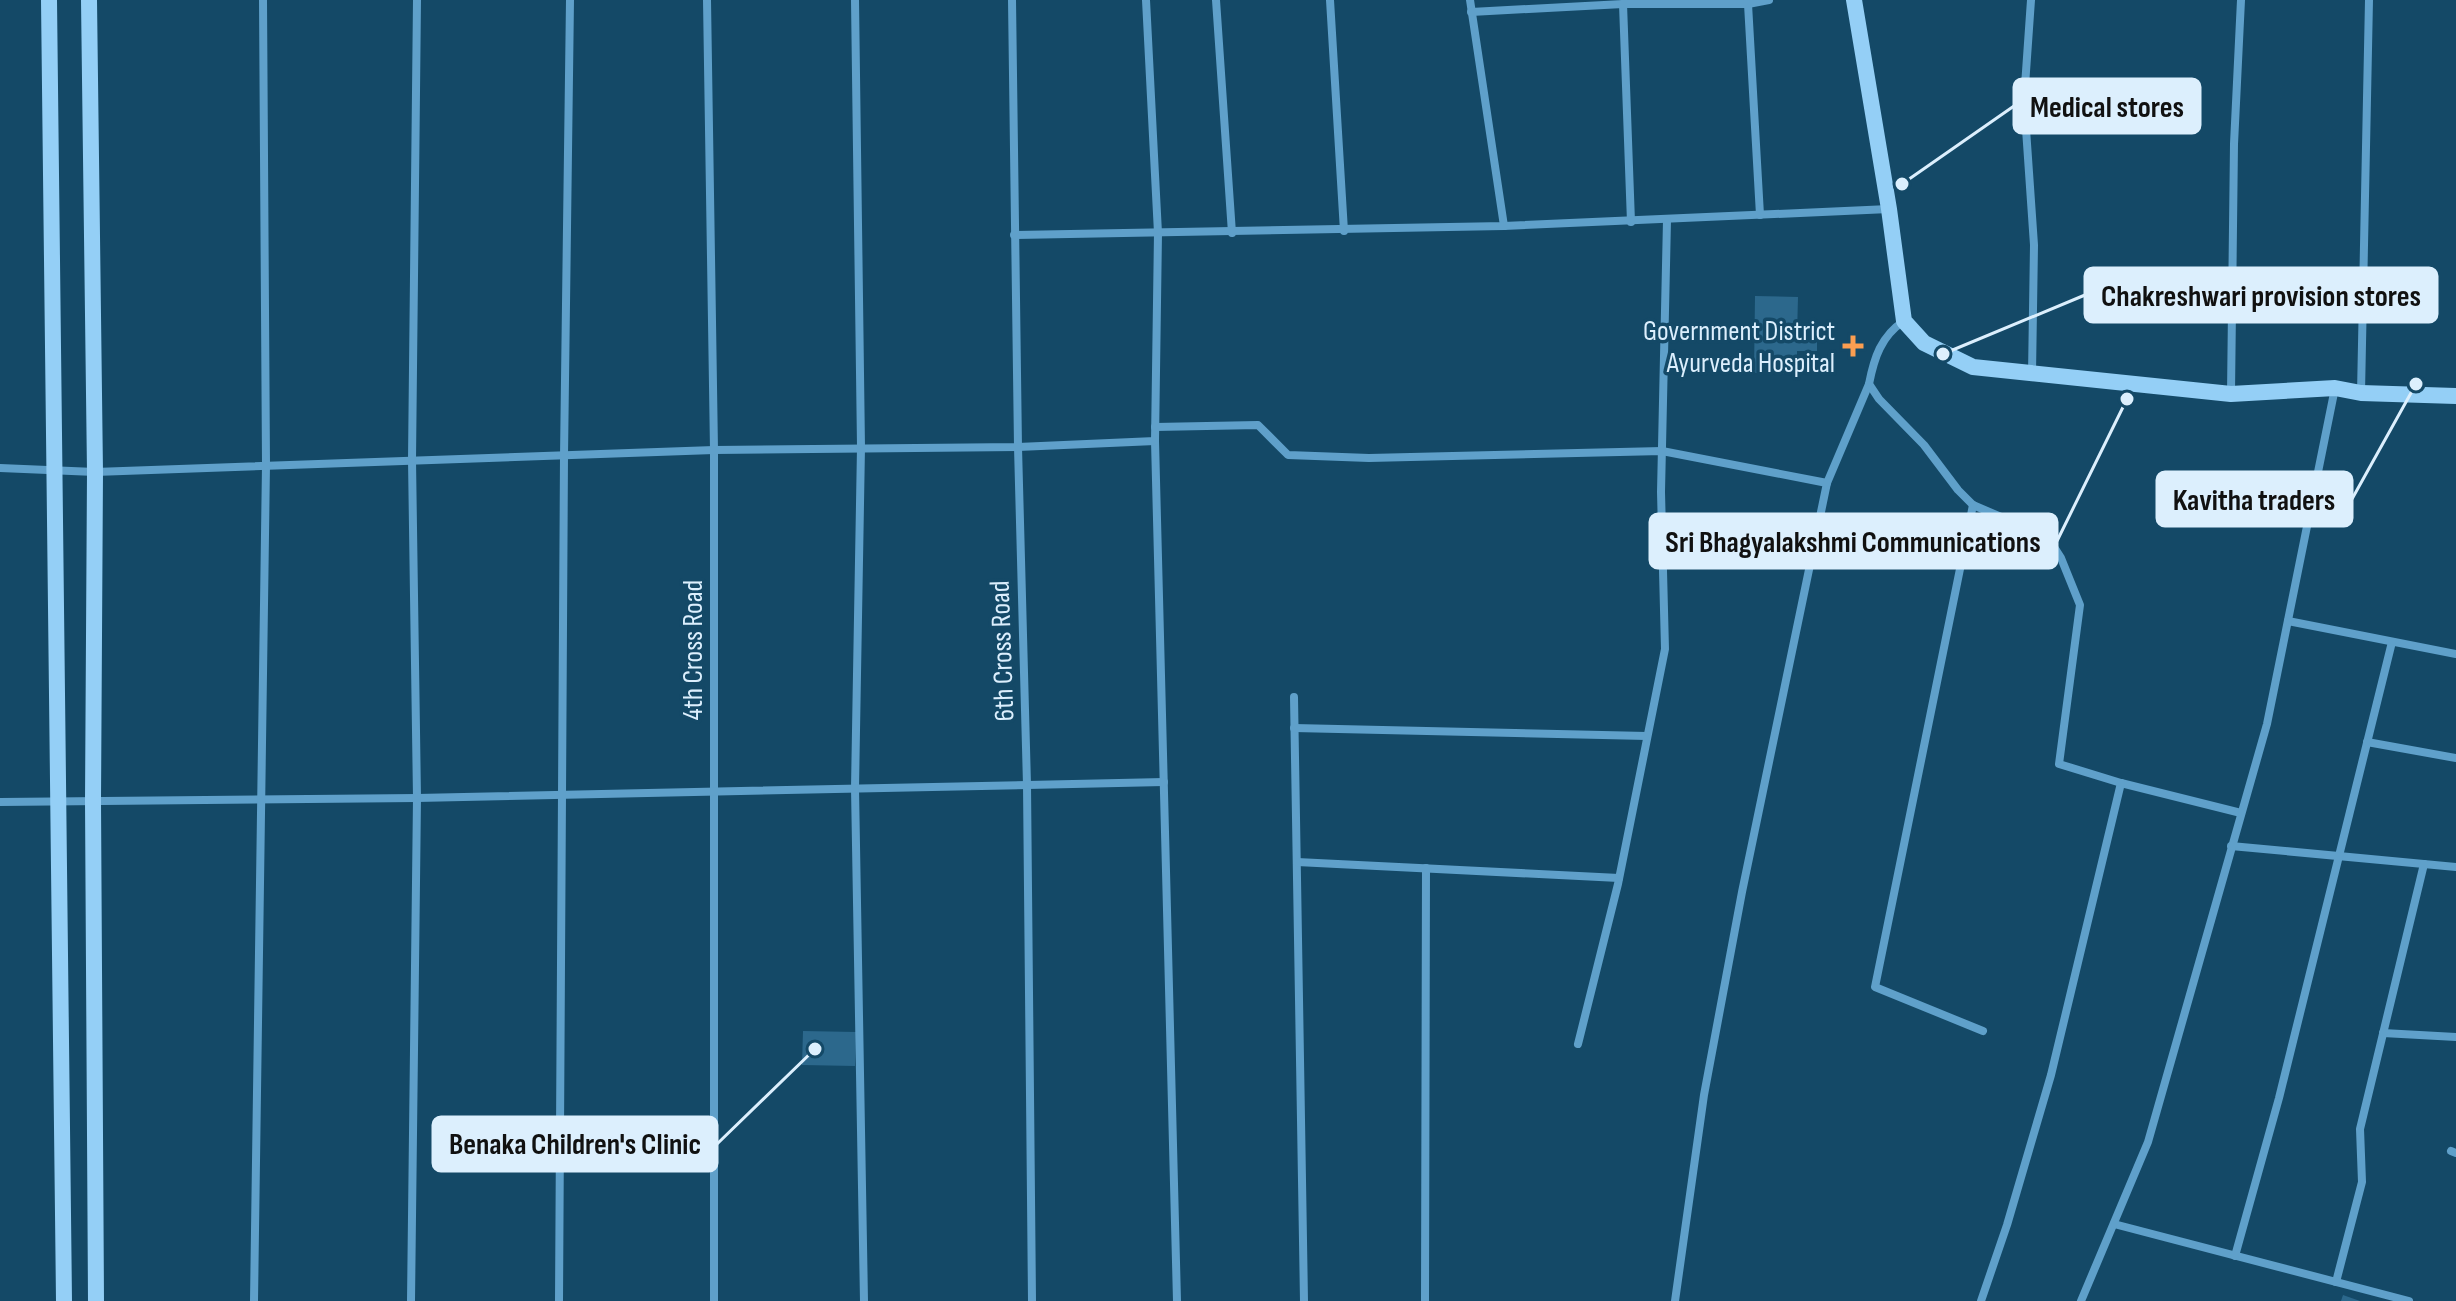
<svg xmlns="http://www.w3.org/2000/svg" width="2456" height="1301" font-family="'Sofia Sans Condensed',sans-serif">
<rect width="100%" height="100%" fill="#144967"/>
<g fill="#2c688c">
<polygon points="1755,296 1798,297 1797,336 1817,336 1817,351 1797,351 1797,374 1754,373"/>
<polygon points="803,1031 856,1032 855,1066 802,1065"/>
<polygon points="2343,1295 2360,1301 2341,1301"/>
</g>
<g fill="none" stroke-linecap="round" stroke-linejoin="round">
<g stroke="#5fa0ca" stroke-width="8">
<polyline points="707,0 714,450 714,1301"/>
<polyline points="855,0 861,447 855,788 864,1301"/>
<polyline points="1012,0 1018,447 1027,785 1032,1301"/>
<polyline points="1216,0 1232,233"/>
<polyline points="1330,0 1344,231"/>
<polyline points="1470,0 1504,226"/>
<polyline points="2031,0 2024,100 2034,245 2032,374"/>
<polyline points="1623,4 1631,222"/>
<polyline points="1748,4 1760,215"/>
<polyline points="1471,12 1623,4 1748,4 1769,0"/>
<polyline points="1014,235 1504,226 1889,209"/>
<path d="M1904,321C1881,336 1874,358 1869,384L1879,399L1924,445L1958,490L1973,505L2027,528L2052,544L2061,558L2080,605L2059,764L2121,783L2241,813"/>
<polyline points="2231,393 2234,144 2241,0"/>
<polyline points="2361,393 2369,0"/>
<polyline points="1155,427 1258,425 1288,455 1369,458 1662,451 1827,483"/>
<polyline points="1155,441 1177,1301"/>
<polyline points="0,468 95,472 714,450 1018,447 1155,441 1158,233 1146,0"/>
<polyline points="1973,505 1875,987 1983,1031"/>
<polyline points="2288,621 2456,654"/>
<polyline points="1294,697 1304,1301"/>
<polyline points="1294,728 1647,736"/>
<polyline points="2367,742 2456,758"/>
<polyline points="0,802 417,798 1164,782"/>
<polyline points="2231,846 2456,867"/>
<polyline points="1297,862 1619,878"/>
<polyline points="2383,1033 2456,1037"/>
<polyline points="1578,1044 1618,884 1665,649 1661,492 1667,220"/>
<polyline points="2451,1151 2456,1153"/>
<polyline points="2114,1224 2409,1301"/>
<polyline points="2235,1256 2279,1098 2392,642"/>
<polyline points="2336,1282 2362,1182 2360,1129 2424,864"/>
<polyline points="254,1301 266,465 263,0"/>
<polyline points="411,1301 417,798 412,460 417,0"/>
<polyline points="559,1301 564,456 570,0"/>
<polyline points="1425,1301 1426,868"/>
<polyline points="1675,1301 1704,1095 1742,892 1827,483 1869,384"/>
<polyline points="1981,1301 2007,1225 2051,1075 2121,783"/>
<polyline points="2081,1301 2148,1142 2267,724 2335,388"/>
</g>
<g stroke="#94cff6" stroke-width="16">
<polyline points="49,0 64,1301"/>
<polyline points="89,0 95,472 93,801 96,1301"/>
<polyline points="1854,0 1889,209 1904,321 1924,343 1973,367 2231,394 2335,388 2361,393 2456,396"/>
</g>
</g>
<path fill="#fb9e51" stroke="#144967" stroke-width="3" d="M1849 334h8v8h8v8h-8v8h-8v-8h-8v-8h8z"/>
<g text-anchor="middle" stroke-width="7" stroke-linejoin="round" paint-order="stroke">
<g font-size="28" fill="#dceffd" stroke="#144967" text-anchor="end">
<text x="1835" y="340">Government District<tspan x="1835" dy="32">Ayurveda Hospital</tspan></text>
</g>
<g font-size="28" fill="#dceffd" stroke="#144967">
<text transform="translate(692 650) rotate(-90)" y="10">4th Cross Road</text>
<text transform="translate(1001 651) rotate(-92)" y="10">6th Cross Road</text>
</g>
</g>
<path fill="none" stroke="#dceffd" stroke-width="3" d="M1902 184L2014 106M1943 354L2085 295M2416 384L2352 499M2127 399L2057 541M815 1049L717 1144"/>
<g fill="#dceffd" stroke="#144967" stroke-width="3">
<circle cx="1902" cy="184" r="8"/>
<circle cx="1943" cy="354" r="8"/>
<circle cx="2416" cy="384" r="8"/>
<circle cx="2127" cy="399" r="8"/>
<circle cx="815" cy="1049" r="8"/>
</g>
<g fill="#dceffd" stroke="#dceffd" stroke-width="3">
<rect x="2014" y="79" width="186" height="54" rx="8"/>
<rect x="2085" y="268" width="352" height="54" rx="8"/>
<rect x="2157" y="472" width="195" height="54" rx="8"/>
<rect x="1650" y="514" width="407" height="54" rx="8"/>
<rect x="433" y="1117" width="284" height="54" rx="8"/>
</g>
<g font-size="30" text-anchor="middle" font-weight="bold" fill="#111">
<text x="2107" y="117">Medical stores</text>
<text x="2261" y="306">Chakreshwari provision stores</text>
<text x="2254" y="510">Kavitha traders</text>
<text x="1853" y="552">Sri Bhagyalakshmi Communications</text>
<text x="575" y="1154">Benaka Children's Clinic</text>
</g>
</svg>
